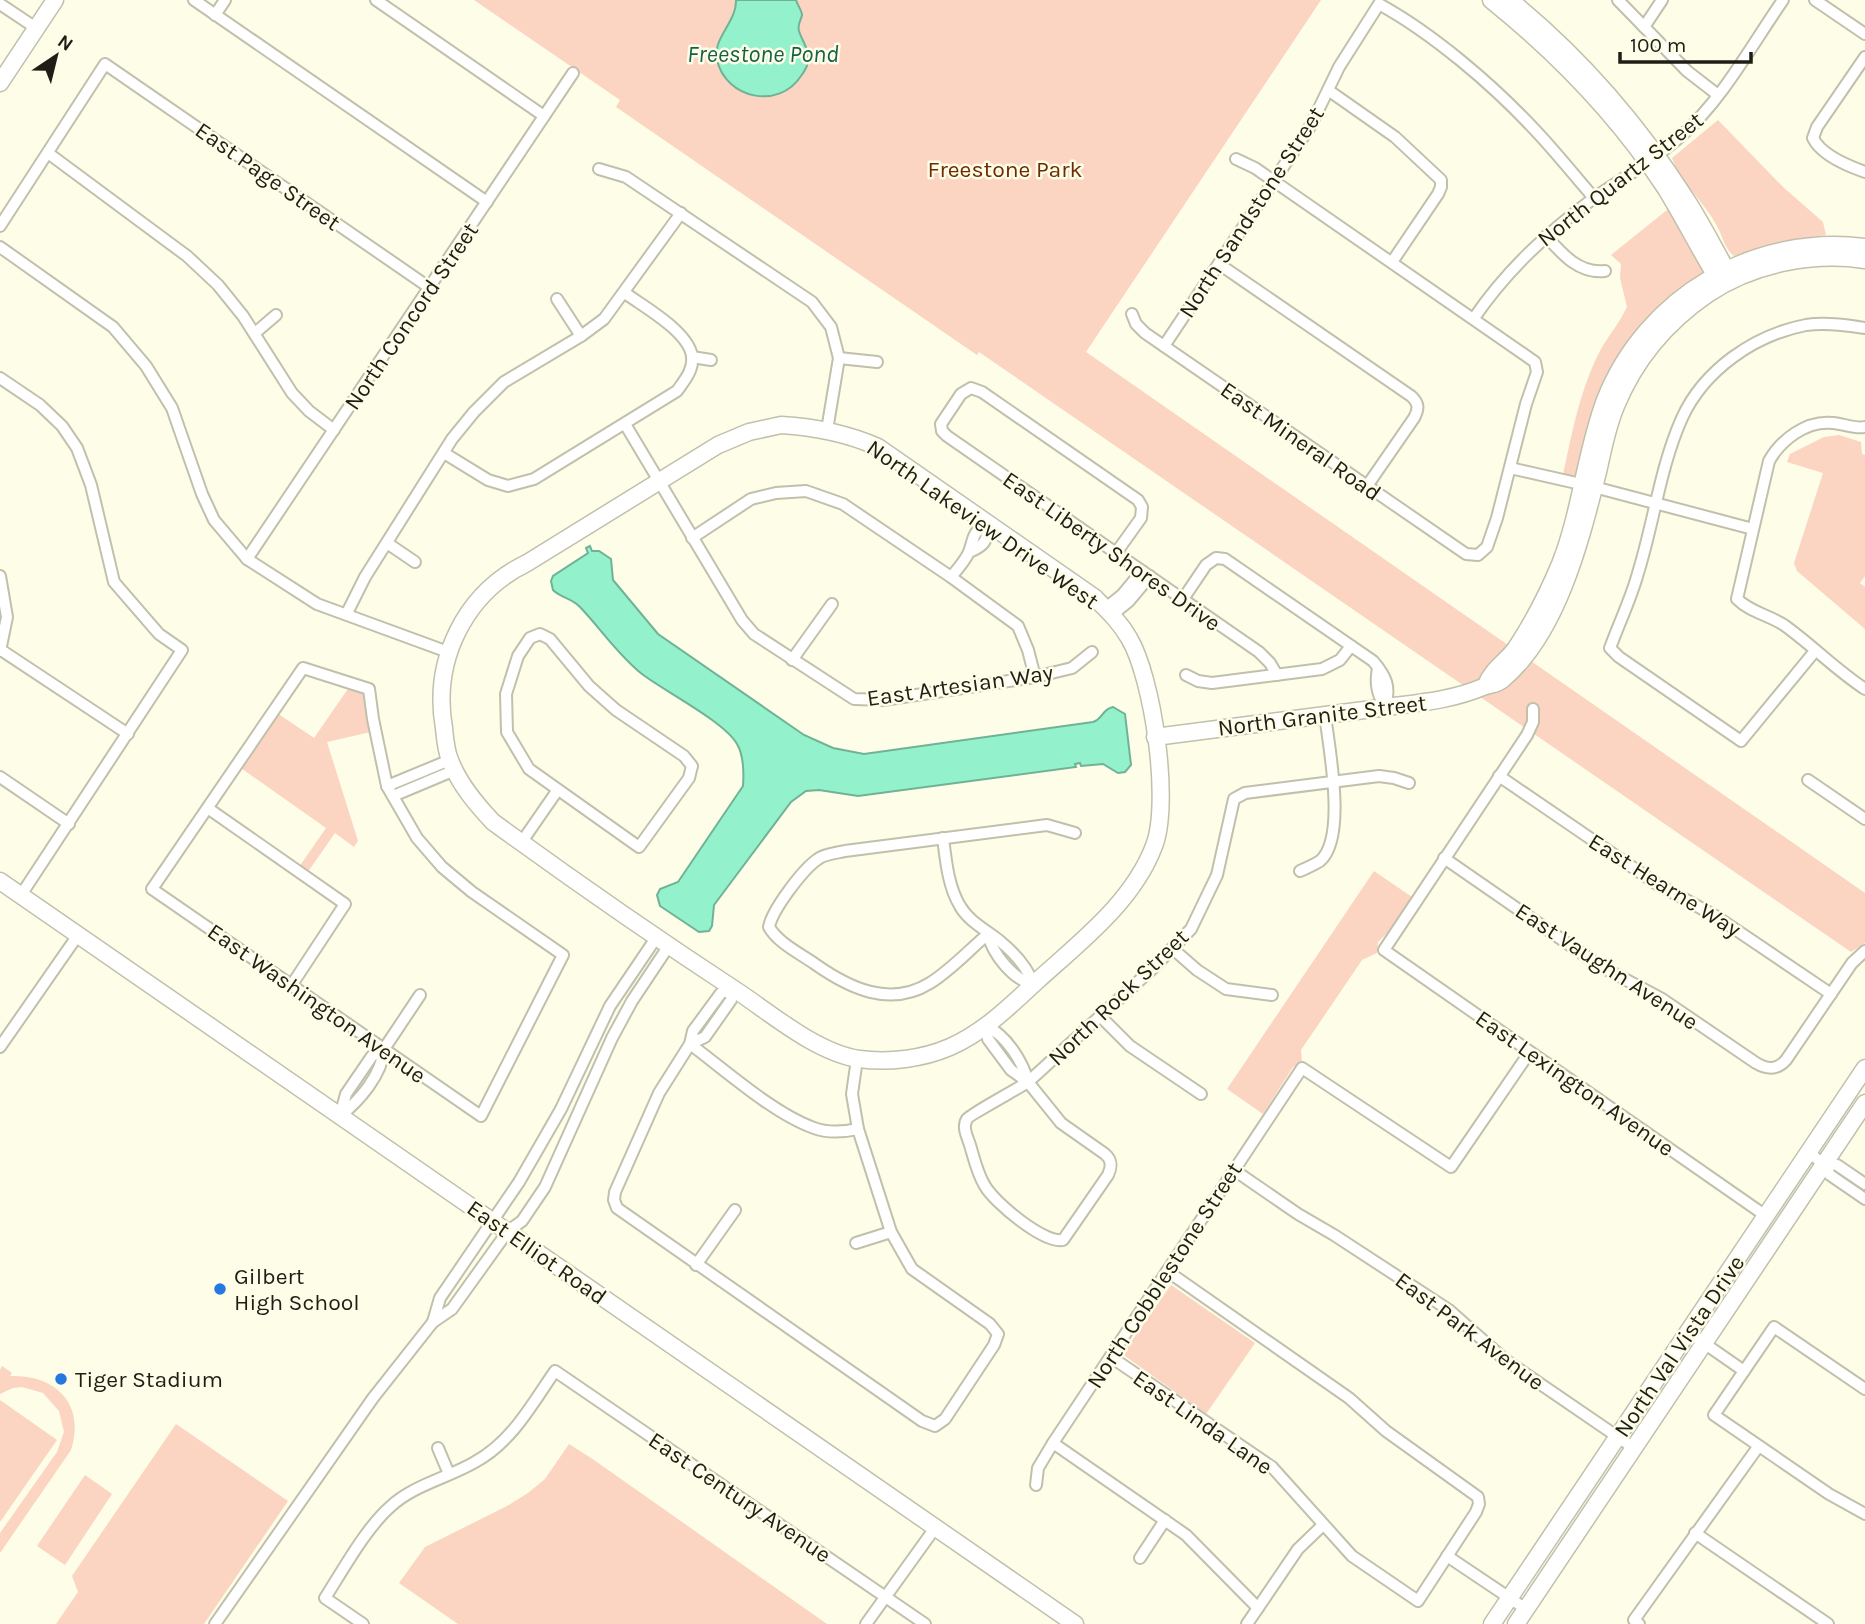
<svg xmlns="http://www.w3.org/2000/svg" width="1865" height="1624" font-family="Karla,sans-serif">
<rect width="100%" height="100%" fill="#fdfde8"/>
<g fill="#fcd4c2">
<polygon points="474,0 1321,0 1086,352 1865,893 1865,943 1851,952 979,352 977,355 616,107 620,100"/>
<path d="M1718,120L1783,187L1823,222L1826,235L1782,241L1734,256C1725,249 1723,238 1718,228C1706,203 1681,184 1672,158Z"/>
<path d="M1672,206L1718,280L1654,330L1588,487L1562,480C1571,437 1580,388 1601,349C1609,335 1620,322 1627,307L1620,278L1621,264L1611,255Z"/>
<polygon points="1839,435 1861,442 1862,454 1865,455 1865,576 1860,583 1865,587 1865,629 1797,571 1794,563 1823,473 1787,462 1790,454 1824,437"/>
<polygon points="352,683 369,689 375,731 327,742 358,841 354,847 335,833 305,876 297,870 326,828 238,766 274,711 314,738"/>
<polygon points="1374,871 1412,897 1388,932 1378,942 1377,953 1362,960 1301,1050 1302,1063 1293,1067 1263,1114 1227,1089"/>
<polygon points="1171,1285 1255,1343 1206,1414 1125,1356 1124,1352"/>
<path d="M2,1366L12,1373L10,1376C55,1374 86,1404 71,1450L0,1553V1533L57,1452L64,1432L59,1411L43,1393L22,1387L13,1388L0,1394V1370Z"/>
<polygon points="0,1400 57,1440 0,1522"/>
<polygon points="176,1424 288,1501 204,1624 56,1624 78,1592 72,1576"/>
<polygon points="569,1444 594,1460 827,1624 458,1624 399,1583 425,1547 507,1506 528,1493 545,1479"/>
<polygon points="85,1475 112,1494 65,1565 37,1546"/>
</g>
<g fill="#93f2cc" stroke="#70b295" stroke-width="2">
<path d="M736,0H796C797,4 802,11 802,15C801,21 797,24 799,31C802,41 810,50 808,62C807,67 804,72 801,76C779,110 726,99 717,60C712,38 737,22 736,0Z"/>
<path d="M590,546L592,551H599L611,559L613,580L658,634L804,735L833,748L864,754L1093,722C1103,719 1102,709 1113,707L1125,714L1131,765L1125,772L1118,773L1103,764L1081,766L1080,763L1075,764L1076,767L858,796L819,790L806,791L791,802L714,905L712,926L709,931L699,932L660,906L657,895L660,889L678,882L743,786C744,772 744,756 737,744C725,722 664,691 642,674C618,655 601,629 580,607C572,598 561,598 553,590L551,581L553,576L588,553L586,548Z"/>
</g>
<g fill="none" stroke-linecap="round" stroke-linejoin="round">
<g stroke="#c0c0ac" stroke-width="14">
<g id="street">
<polyline points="194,0 487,202"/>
<polyline points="376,0 544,116"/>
<polyline points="1618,0 1687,71 1718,95"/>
<polyline points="1815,0 1865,34"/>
<polyline points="0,4 36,28"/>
<polyline points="215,15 225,0"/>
<polyline points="1644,27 1662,0"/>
<path d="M1865,57L1817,127L1813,138C1821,155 1848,166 1865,172"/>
<polyline points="1328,90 1395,137 1441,180 1441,187 1438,194 1392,262"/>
<polyline points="48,153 187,256 218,285 243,316 292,393 309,411 334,430"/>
<polyline points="599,169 626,177 812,302 831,327 839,358 827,430"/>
<polyline points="0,226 105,64 430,288"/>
<path d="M1546,236C1562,254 1579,274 1605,271"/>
<polyline points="0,247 113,327 146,366 172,408 202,494 214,520 247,559 317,604 448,652"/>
<path d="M1219,264L1411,396C1419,403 1419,409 1414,418L1367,486"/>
<polyline points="557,299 581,336"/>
<polyline points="1132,314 1136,324 1145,333 1466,554 1478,555 1487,547 1497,518 1526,404 1537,372 1535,362 1255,168 1236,159"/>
<path d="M1474,318C1507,270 1547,233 1594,198C1623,178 1654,160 1681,136C1723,99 1751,46 1783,0"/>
<polyline points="255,333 276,315"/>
<path d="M1164,346L1311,125L1339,67L1379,4C1432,33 1492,84 1534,129C1555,151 1574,175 1594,198"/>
<polyline points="692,357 711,360"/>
<polyline points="839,358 877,362"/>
<polyline points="0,378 40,405 62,426 77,448 91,485 114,582 159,634 182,650 21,895"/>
<polyline points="625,424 742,620 754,634 854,699 883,700 1035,677 1072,668 1092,652"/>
<path d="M1865,427C1855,429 1844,424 1833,423C1806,420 1781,440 1769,461L1737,599C1750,612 1769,615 1784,625C1812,645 1836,670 1865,689"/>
<path d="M444,453L488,480L508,486L534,479L677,391C684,381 694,370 692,356C688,331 644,307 625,293"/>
<polyline points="1510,468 1594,487 1753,529"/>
<polyline points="692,538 751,499 776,493 806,491 843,504 951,577 1018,626 1028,650 1035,677"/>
<polyline points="387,543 415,562"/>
<polyline points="1116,553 1141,518 1142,507 1138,500 982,392 971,388 961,394 941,424 942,431 947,436 1259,652 1270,663 1277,675"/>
<polyline points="247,559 573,73"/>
<polyline points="0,576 7,617 0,651"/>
<path d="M951,577C957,570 965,561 969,552C975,536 971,533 988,524C988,541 984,546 969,552"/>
<path d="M1183,599L1206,565L1216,558L1225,559L1373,661C1386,676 1391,687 1385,707"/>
<polyline points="1106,608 1122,595 1142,571"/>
<polyline points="347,613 365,577 452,439 474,412 504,382 581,336 604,319 681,213"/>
<polyline points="1113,614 1129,601 1150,576"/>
<polygon points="540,634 550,639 589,686 616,710 684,756 692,766 689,778 639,847 529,769 507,732 506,694 518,656 530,638"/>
<polyline points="1,650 128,734"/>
<path d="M1815,651L1741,741L1619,657L1610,648C1619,623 1631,599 1638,573C1654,522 1660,467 1682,418C1704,370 1754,335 1806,325C1825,322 1846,325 1865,328"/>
<polyline points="792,660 832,604"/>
<polygon points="303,668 369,689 373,719 387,786 417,838 442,867 472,892 563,955 481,1116 152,889"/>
<path d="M1378,668C1375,684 1377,693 1385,707"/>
<polyline points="1186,675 1198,681 1212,683 1322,669 1340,660 1351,646"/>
<polyline points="1533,709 1533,722 1527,735 1384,950 1766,1216"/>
<polyline points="1499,776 1657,884 1717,917 1831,994"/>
<polyline points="0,777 69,824"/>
<polyline points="1808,780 1865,819"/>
<polyline points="387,786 450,760"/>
<polyline points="393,796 455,770"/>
<polyline points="209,809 345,904 291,986"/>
<path d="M943,838C946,861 948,886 960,906C969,922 988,931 1001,942C1014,953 1028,968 1033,984"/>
<polyline points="521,843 557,791"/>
<path d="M1444,858L1600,966L1662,999L1756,1063C1768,1070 1777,1070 1786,1060L1852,963L1865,951"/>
<path d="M1300,871C1306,868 1314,865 1320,861C1347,838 1329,748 1325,715"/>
<path d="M988,934C969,950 951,970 930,983C890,1008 849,988 815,964C801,954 778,943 769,927C772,910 803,869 818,859C824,854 837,853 845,851L1047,825L1075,833"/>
<path d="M988,934C992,953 1013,980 1033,984"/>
<polyline points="1173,949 1197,970 1226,989 1272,995"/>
<polyline points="1101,1017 1130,1046 1201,1094"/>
<path d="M986,1026L988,1039L1011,1070L1028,1082L1061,1123L1105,1154C1112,1160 1112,1166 1108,1175L1063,1240C1044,1244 994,1202 985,1186C977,1173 974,1158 970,1145C967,1136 962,1127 967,1119C969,1115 1019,1088 1028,1082L1152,969L1191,929L1217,875L1234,799L1245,793L1379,776L1394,778L1409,783"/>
<path d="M986,1026C1006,1035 1023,1062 1028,1082"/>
<polyline points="690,1044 705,1037 731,1000 732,988 721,993 693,1031 690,1044 659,1093 615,1192 614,1200 617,1208 922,1421 935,1426 945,1419 994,1345 998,1334 990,1324 912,1269 891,1232 858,1129 852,1094 857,1059"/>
<path d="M690,1044C725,1070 774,1114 814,1128C827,1133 844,1132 858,1129"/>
<polyline points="0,1047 78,935"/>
<polyline points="340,1116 346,1094 372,1056 384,1049 420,995"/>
<path d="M340,1116C359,1101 382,1075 384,1049"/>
<polyline points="1809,1153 1824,1164 1830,1175 1865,1199"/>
<polyline points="1824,1164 1837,1165 1865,1184"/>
<polyline points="1234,1170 1298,1214 1334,1235 1449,1310 1504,1359 1634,1448"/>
<polyline points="856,1243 891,1232"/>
<polyline points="696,1265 735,1210"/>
<polyline points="433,1322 440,1298 519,1182 561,1109 610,1006 656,938"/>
<polyline points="1688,1332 1744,1371"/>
<polyline points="1111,1357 1272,1467 1352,1556 1418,1601 1476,1512 1479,1504 1478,1497 1386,1431 1349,1398 1167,1271"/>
<polyline points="1865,1389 1774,1327 1714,1415 1829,1494 1865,1514"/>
<polyline points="1053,1443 1186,1535 1258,1608"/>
<polyline points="438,1448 449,1474"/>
<polyline points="1036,1485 1038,1468 1053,1443 1302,1068 1451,1167 1529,1053"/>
<polyline points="1695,1533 1828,1624"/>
<polyline points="1447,1556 1526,1609"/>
<polyline points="1140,1558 1165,1520"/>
<polyline points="215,1624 373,1398 433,1322 452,1309 508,1231 522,1221 545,1187 612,1038 632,1001 668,947"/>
<path d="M363,1624L325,1598C343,1570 366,1528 390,1507C413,1485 448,1478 475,1462C512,1442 532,1404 555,1371L925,1624"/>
<polyline points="866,1624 935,1528"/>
<polyline points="1247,1624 1298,1549 1322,1526"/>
<polyline points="1639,1624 1634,1620 1758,1447"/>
</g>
</g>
<g stroke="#c0c0ac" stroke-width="19">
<g id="secondary">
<path d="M1491,0C1558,54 1619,117 1666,189C1685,220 1701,252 1720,283"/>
<path d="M1510,0C1580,57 1638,124 1686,199C1703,225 1716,252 1731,278"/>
<polyline points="0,83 55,0"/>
<path d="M781,425C816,427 846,433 878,447L1094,597C1107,610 1120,622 1129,638C1153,678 1171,803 1154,846C1133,902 1079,943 1037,981C1010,1006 984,1032 950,1047C922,1059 889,1063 859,1059C818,1053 774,1016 740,993C656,938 574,881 493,822C476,804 459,784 450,760C446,751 445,739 444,728C432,660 465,593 527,563L718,445L749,432Z"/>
<path d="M1486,685C1491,670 1507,661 1516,648C1533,622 1548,593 1560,564C1581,511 1585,453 1605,400C1646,296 1755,233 1865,247"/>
<path d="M1155,737C1230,727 1305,718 1380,708C1415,703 1450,701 1483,687C1490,684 1496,685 1502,680C1558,634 1581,539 1598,472C1603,450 1607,427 1616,406C1635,360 1667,322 1708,294C1752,264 1813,252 1865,260"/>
<polyline points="0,881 1075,1624"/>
<polyline points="1492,1624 1865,1068"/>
<polyline points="1516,1624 1865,1103"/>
</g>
</g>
<use href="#street" stroke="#fff" stroke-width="10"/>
<use href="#secondary" stroke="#fff" stroke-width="16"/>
</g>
<g fill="#2577e2" stroke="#fdfde8" stroke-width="2.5">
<circle cx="220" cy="1289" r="7"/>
<circle cx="61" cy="1379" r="7"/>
</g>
<g text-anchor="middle" stroke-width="5" stroke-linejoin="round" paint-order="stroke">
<g font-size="23" fill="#6e2a00" stroke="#fdfde8">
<text x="1005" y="177">Freestone Park</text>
</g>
<g font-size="23" fill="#1e1e16" stroke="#fdfde8">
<text transform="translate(268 176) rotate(35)" y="8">East Page Street</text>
<text transform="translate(1620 179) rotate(-38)" y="8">North Quartz Street</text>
<text transform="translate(1251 212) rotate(-57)" y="8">North Sandstone Street</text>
<text transform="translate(411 316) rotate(-56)" y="8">North Concord Street</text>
<text transform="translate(1301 441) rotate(35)" y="8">East Mineral Road</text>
<text transform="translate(983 524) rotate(35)" y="8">North Lakeview Drive West</text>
<text transform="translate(1112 551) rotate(35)" y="8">East Liberty Shores Drive</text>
<text transform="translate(960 685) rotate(-8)" y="8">East Artesian Way</text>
<text transform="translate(1322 715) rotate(-7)" y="8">North Granite Street</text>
<text transform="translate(1665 885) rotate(32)" y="8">East Hearne Way</text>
<text transform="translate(1607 966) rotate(33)" y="8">East Vaughn Avenue</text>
<text transform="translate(1118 997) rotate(-44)" y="8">North Rock Street</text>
<text transform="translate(317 1003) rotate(35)" y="8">East Washington Avenue</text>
<text transform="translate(1575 1083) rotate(35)" y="8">East Lexington Avenue</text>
<text transform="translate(537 1252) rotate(35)" y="8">East Elliot Road</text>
<text transform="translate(1164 1275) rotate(-57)" y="8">North Cobblestone Street</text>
<text transform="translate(1470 1331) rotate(37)" y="8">East Park Avenue</text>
<text transform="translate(1679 1346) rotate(-56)" y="8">North Val Vista Drive</text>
<text transform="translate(1203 1422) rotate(35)" y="8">East Linda Lane</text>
<text transform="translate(740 1497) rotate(34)" y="8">East Century Avenue</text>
</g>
<g font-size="23" fill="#1e1e16" stroke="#fdfde8" text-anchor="start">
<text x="234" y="1284">Gilbert<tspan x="234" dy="26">High School</tspan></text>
<text x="75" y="1387">Tiger Stadium</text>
</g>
<g font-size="24" font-style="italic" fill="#166048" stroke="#fdfde8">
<text x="763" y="62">Freestone Pond</text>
</g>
</g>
<g transform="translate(56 56) rotate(35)" stroke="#fdfde8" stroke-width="5" paint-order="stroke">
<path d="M0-5L12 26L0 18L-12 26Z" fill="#1e1e16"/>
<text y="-10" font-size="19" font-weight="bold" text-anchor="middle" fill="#1e1e16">N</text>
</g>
<path d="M1620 52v10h131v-10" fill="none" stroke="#1e1e16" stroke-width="3.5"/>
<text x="1630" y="52" font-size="21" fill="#1e1e16" stroke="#fdfde8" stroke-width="5" paint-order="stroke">100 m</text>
</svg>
